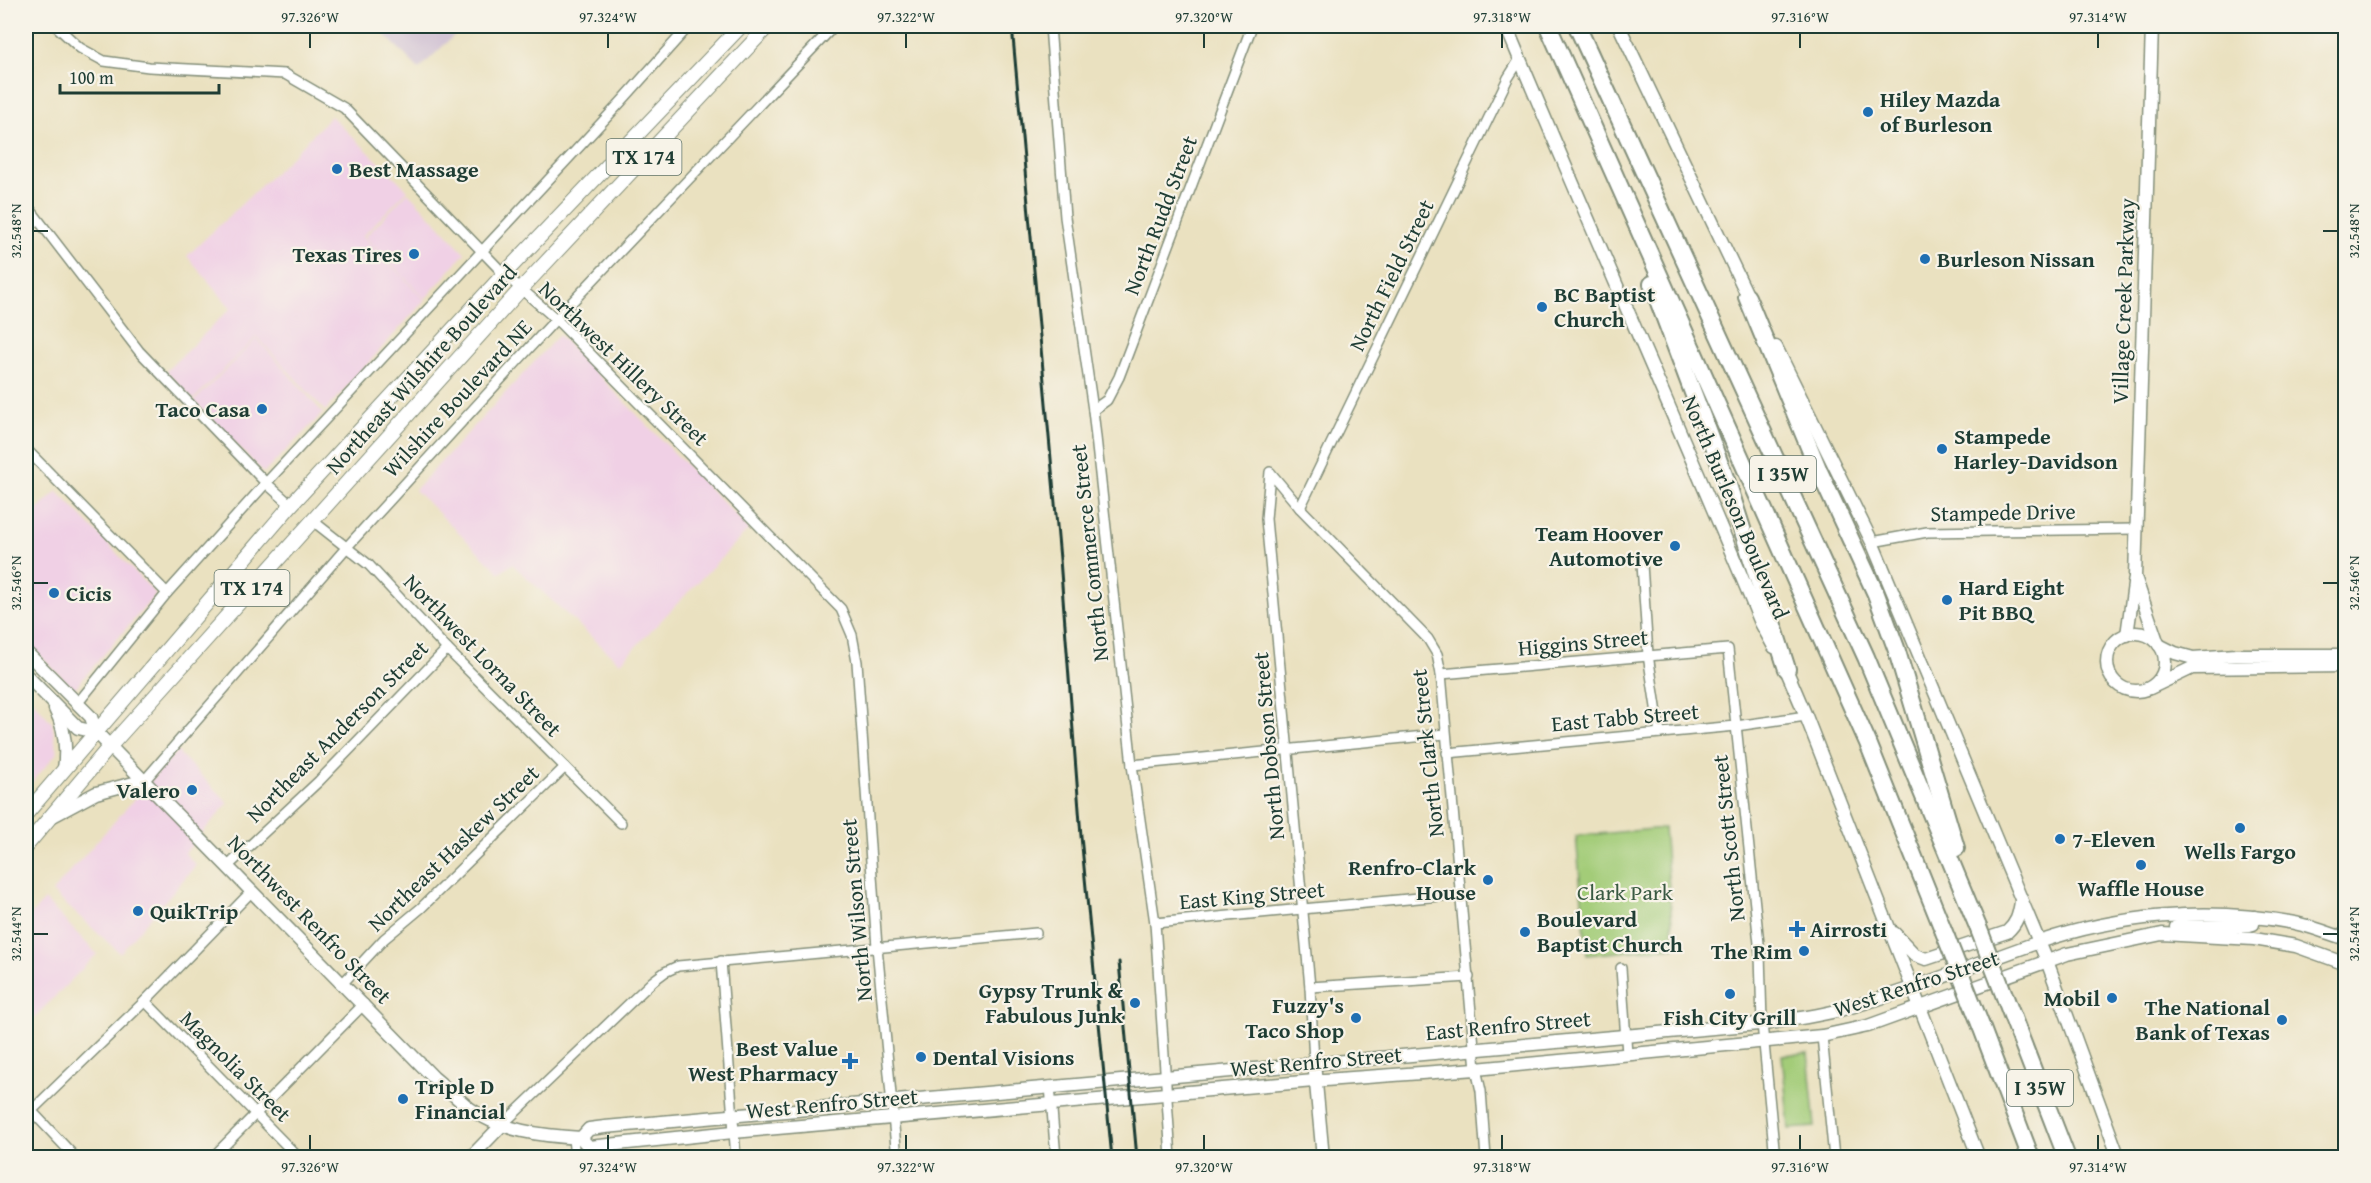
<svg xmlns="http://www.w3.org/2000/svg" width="2371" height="1183" font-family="'Gentium Book Plus',serif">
<rect width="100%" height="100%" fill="#f7f3e8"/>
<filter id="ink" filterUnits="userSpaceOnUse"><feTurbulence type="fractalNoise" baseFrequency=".0167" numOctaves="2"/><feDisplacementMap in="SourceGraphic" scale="12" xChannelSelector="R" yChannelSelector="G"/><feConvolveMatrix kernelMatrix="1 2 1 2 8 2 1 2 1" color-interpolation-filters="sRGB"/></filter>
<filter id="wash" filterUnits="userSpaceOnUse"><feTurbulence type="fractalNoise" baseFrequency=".008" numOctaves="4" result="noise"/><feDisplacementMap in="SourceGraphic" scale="24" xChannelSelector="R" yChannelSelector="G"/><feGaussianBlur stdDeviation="1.35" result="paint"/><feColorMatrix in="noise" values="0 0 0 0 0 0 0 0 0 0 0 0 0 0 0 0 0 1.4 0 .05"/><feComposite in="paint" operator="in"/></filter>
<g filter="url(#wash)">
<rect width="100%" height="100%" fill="#eae1c0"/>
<g fill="#f0d0e5">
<polygon points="331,116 408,190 363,236 425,300 325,411 257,337 193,400 166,371 231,308 187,256 286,162"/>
<polygon points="408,192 465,253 425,299 365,237"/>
<polygon points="559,335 749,529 620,663 512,564 500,573 415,490"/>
<polygon points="257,338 323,413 264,473 194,401"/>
<polygon points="57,491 156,594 74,689 26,642 26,521"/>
<polygon points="26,692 52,723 57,753 26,789"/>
<polygon points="177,751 228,803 185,853 196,865 120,953 52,892"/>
<polygon points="45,900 97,954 26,1026 26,920"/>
</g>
<polygon fill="#cebed2" points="376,26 464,26 419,69"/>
<g fill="#a3cc78" stroke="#618456" stroke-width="1.5">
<polygon points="1664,828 1674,947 1587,955 1576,836"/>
<polygon points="1808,1053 1815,1127 1789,1129 1782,1055"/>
</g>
</g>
<g filter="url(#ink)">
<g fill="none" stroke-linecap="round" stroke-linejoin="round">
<g stroke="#848f7a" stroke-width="12">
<g id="street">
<polyline points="56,26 80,48 104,61 149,67 285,74 344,108 504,274 556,319 841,609 852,635 857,662 877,947 897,1158"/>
<polyline points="1050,26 1065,217 1093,410 1132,765 1155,923 1171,1158"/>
<polyline points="26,204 139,351 266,483 291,505"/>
<polyline points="1093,410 1107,400 1119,377 1252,26"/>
<polyline points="26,449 167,593"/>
<polyline points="1300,508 1508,78 1520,59"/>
<polyline points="313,521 369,565 447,649 621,823"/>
<polyline points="1872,542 1927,532 2136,529"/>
<polyline points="1642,564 1648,655 1660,733"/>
<polyline points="1441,674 1728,649 1760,953 1762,1023 1775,1158"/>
<polyline points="77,704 167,593 266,483 620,103 689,26"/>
<polyline points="1447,753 1736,726 1806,716"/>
<polyline points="1132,765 1445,734"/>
<polyline points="145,780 346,548 556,319 834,26"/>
<polyline points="228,866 319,781 447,649"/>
<polyline points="1155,923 1461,894"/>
<polyline points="721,961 736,1158"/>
<polyline points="1621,968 1627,1054"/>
<polyline points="343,983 384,939 421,908 565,767"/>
<polyline points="1310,987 1469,977"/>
<polyline points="145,1001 299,1158"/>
<polyline points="1822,1036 1834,1158"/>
<polyline points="1314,1062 1310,987 1266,519 1270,472 1300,508 1428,639 1437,654 1441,674 1476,1069 1481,1091 1486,1158"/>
<polyline points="1050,1086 1056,1158"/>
<polyline points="26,1105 76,1158"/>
<polyline points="26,1116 145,1001 252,891"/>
<polyline points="502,1125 653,981 665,972 678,966 1036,933"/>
<polyline points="573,1138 575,1158"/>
<polyline points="212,1158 364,1004"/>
</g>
</g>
<g stroke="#848f7a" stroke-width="15">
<g id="secondary">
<path d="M1506,26C1589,225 1678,423 1761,623L1774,647"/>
<polyline points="1619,26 1751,303"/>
<polyline points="1776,347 1872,542 2047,961 2119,1158"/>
<polyline points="2136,580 2157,641"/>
<circle cx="2136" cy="662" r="29"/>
<polyline points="2127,635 2135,577 2152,26"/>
<polyline points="2159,645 2175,653 2193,658 2236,655 2346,655"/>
<path d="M26,652L91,717L96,732L433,1077C445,1087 457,1098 469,1108C500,1131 543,1136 581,1138L589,1147L733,1132L1325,1080L1476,1069L1822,1036L1868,1026L2067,954L2162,934L2254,939L2296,946L2346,964"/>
<polyline points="1783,662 1806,716 1979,1158"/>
<polyline points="26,675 78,728 96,732"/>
<polyline points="2150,688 2192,668 2346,666"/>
<path d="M55,709C65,728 67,748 64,769"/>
<polyline points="53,816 96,793 145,780"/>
<polyline points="2176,927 2246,926 2253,924 2254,917"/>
<path d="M1894,933L1915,955L1926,959L2007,932C2017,923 2019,915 2021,902"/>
<polyline points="1314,1062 1323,1158"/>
<path d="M581,1138L589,1129L605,1127L1770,1023C1791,1019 1812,1017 1832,1012C1903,994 1970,966 2039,942C2118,915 2207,907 2289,922C2309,925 2327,933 2346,939"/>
<polyline points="470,1158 502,1125"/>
</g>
</g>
<g stroke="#848f7a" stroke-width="16">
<g id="primary">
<polyline points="26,814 291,505 504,274 741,26"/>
<polyline points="26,846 111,745 521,289 768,26"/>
</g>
</g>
<g stroke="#848f7a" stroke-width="20">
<g id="highway">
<polyline points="1548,26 1868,743 1946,937"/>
<polyline points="1577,26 1866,657 1978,927"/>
<polyline points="1652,284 1729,488 1787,669"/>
<polyline points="1747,297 1819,471 1876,594 1896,648 1956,848"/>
<polyline points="2013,1018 2067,1158"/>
<polyline points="1981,1026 2031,1158"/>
</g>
</g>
<use href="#street" stroke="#fff" stroke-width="9"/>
<use href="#secondary" stroke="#fff" stroke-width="12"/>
<use href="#primary" stroke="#fff" stroke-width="14"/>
<use href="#highway" stroke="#fff" stroke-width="16"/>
<g stroke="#1f3d34" stroke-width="3">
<polyline points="1012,26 1060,559 1081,836 1112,1158"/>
<polyline points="1119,962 1137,1158"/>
</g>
<g stroke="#848f7a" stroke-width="20" stroke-linecap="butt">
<g id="highway-bridge">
<polyline points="1978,927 2013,1018"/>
<polyline points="1946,937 1981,1026"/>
</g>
</g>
<use href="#highway-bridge" stroke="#fff" stroke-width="16"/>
</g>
</g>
<path fill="none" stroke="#1f3d34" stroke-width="2" d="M310,33V48M608,33V48M906,33V48M1204,33V48M1502,33V48M1800,33V48M2098,33V48M33,231H48M2323,231H2338M33,583H48M2323,583H2338M33,934H48M2323,934H2338M310,1135V1150M608,1135V1150M906,1135V1150M1204,1135V1150M1502,1135V1150M1800,1135V1150M2098,1135V1150"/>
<g fill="#1f6fb2" stroke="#f7f3e8" stroke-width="2">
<circle cx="1868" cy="112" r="6"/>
<circle cx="337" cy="169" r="6"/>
<circle cx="414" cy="254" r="6"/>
<circle cx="1925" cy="259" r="6"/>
<circle cx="1542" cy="307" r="6"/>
<circle cx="262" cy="409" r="6"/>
<circle cx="1942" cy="449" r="6"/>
<circle cx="1675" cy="546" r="6"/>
<circle cx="54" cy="593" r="6"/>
<circle cx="1947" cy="600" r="6"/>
<circle cx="192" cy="790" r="6"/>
<circle cx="2240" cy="828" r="6"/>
<circle cx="2060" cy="839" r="6"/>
<circle cx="2141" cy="865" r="6"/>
<circle cx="1488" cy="880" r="6"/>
<circle cx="138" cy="911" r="6"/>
<path d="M1794 920h6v6h6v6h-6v6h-6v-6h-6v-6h6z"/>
<circle cx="1525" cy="932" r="6"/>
<circle cx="1804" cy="951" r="6"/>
<circle cx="1730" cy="994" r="6"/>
<circle cx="2112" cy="998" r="6"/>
<circle cx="1135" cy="1003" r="6"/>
<circle cx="1356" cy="1018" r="6"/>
<circle cx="2282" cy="1020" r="6"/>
<circle cx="921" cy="1057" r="6"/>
<path d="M847 1052h6v6h6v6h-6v6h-6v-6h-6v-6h6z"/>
<circle cx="403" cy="1099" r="6"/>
</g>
<g text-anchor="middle" stroke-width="4.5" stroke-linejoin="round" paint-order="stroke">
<g fill="#f7f3e8" stroke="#60746a" stroke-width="1.5">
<rect x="606.5" y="139" width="75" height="36" rx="4.5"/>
<rect x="1750" y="456" width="66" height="36" rx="4.5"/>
<rect x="214.5" y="570" width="75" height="36" rx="4.5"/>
<rect x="2007" y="1070" width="66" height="36" rx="4.5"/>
</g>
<g font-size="21" font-weight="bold" fill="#1f3d34">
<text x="644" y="164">TX 174</text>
<text x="1783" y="481">I 35W</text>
<text x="252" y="595">TX 174</text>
<text x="2040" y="1095">I 35W</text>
</g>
<g font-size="22" font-weight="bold" fill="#1f3d34" stroke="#f7f3e8" text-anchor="start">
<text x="1880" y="107">Hiley Mazda<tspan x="1880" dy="25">of Burleson</tspan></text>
<text x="349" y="177">Best Massage</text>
<text x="402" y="262" text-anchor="end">Texas Tires</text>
<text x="1937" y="267">Burleson Nissan</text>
<text x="1554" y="302">BC Baptist<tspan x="1554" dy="25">Church</tspan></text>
<text x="250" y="417" text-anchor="end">Taco Casa</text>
<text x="1954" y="444">Stampede<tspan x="1954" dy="25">Harley-Davidson</tspan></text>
<text x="1663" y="541" text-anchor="end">Team Hoover<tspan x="1663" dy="25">Automotive</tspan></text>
<text x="1959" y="595">Hard Eight<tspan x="1959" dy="25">Pit BBQ</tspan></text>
<text x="66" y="601">Cicis</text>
<text x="180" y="798" text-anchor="end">Valero</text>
<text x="2072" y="847">7-Eleven</text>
<text x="2240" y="859" text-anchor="middle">Wells Fargo</text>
<text x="1476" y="875" text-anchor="end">Renfro-Clark<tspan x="1476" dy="25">House</tspan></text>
<text x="2141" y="896" text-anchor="middle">Waffle House</text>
<text x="150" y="919">QuikTrip</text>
<text x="1537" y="927">Boulevard<tspan x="1537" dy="25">Baptist Church</tspan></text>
<text x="1810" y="937">Airrosti</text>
<text x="1792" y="959" text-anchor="end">The Rim</text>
<text x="1123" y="998" text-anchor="end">Gypsy Trunk &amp;<tspan x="1123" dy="25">Fabulous Junk</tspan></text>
<text x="2100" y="1006" text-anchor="end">Mobil</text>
<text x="1344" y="1013" text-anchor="end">Fuzzy's<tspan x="1344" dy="25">Taco Shop</tspan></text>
<text x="2270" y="1015" text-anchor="end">The National<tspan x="2270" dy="25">Bank of Texas</tspan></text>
<text x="1730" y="1025" text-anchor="middle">Fish City Grill</text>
<text x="838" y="1056" text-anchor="end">Best Value<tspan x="838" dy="25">West Pharmacy</tspan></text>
<text x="933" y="1065">Dental Visions</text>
<text x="415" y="1094">Triple D<tspan x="415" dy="25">Financial</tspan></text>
</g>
<g font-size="22" fill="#1f3d34" stroke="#f7f3e8">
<text transform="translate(1160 215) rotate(-69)" y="8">North Rudd Street</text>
<text transform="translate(1391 275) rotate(-64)" y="8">North Field Street</text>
<text transform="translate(2123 301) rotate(-88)" y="8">Village Creek Parkway</text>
<text transform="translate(624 363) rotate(44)" y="8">Northwest Hillery Street</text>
<text transform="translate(421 369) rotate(-48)" y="8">Northeast Wilshire Boulevard</text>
<text transform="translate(457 398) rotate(-47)" y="8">Wilshire Boulevard NE</text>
<text transform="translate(1736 507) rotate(67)" y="8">North Burleson Boulevard</text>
<text transform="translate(2003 512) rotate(-1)" y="8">Stampede Drive</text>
<text transform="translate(1089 553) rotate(-96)" y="8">North Commerce Street</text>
<text transform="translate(1583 642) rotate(-5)" y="8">Higgins Street</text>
<text transform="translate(483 655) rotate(46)" y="8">Northwest Lorna Street</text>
<text transform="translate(1625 717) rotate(-5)" y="8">East Tabb Street</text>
<text transform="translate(337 731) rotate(-45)" y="8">Northeast Anderson Street</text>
<text transform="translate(1268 746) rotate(-95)" y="8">North Dobson Street</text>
<text transform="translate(1427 753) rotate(-96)" y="8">North Clark Street</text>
<text transform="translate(1728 838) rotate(-96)" y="8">North Scott Street</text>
<text transform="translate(453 848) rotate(-44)" y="8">Northeast Haskew Street</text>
<text transform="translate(1252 895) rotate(-5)" y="8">East King Street</text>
<text transform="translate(856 910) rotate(-95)" y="8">North Wilson Street</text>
<text transform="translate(310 919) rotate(46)" y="8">Northwest Renfro Street</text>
<text transform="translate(1916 983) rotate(-18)" y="8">West Renfro Street</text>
<text transform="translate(1508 1025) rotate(-5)" y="8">East Renfro Street</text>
<text transform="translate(1316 1061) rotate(-5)" y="8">West Renfro Street</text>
<text transform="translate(236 1066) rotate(45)" y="8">Magnolia Street</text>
<text transform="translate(832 1103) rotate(-5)" y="8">West Renfro Street</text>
</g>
<g font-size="22" fill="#395a42" stroke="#f7f3e8">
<text x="1625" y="900">Clark Park</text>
</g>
</g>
<rect width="2371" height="1183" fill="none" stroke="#f7f3e8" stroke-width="66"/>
<path d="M60 84v9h159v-9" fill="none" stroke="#1f3d34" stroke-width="3"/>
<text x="69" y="84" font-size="18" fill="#1f3d34" stroke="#f7f3e8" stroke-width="4.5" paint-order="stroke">100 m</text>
<rect x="33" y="33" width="2305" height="1117" fill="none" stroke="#1f3d34" stroke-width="2"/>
<g font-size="15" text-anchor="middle" fill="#1f3d34">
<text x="310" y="22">97.326°W</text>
<text x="608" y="22">97.324°W</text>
<text x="906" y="22">97.322°W</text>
<text x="1204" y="22">97.320°W</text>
<text x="1502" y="22">97.318°W</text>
<text x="1800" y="22">97.316°W</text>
<text x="2098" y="22">97.314°W</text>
<text transform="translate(16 231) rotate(-90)" y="5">32.548°N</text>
<text transform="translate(2354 231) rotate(-90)" y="5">32.548°N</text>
<text transform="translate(16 583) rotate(-90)" y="5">32.546°N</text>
<text transform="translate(2354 583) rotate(-90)" y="5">32.546°N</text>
<text transform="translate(16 934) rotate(-90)" y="5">32.544°N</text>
<text transform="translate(2354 934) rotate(-90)" y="5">32.544°N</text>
<text x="310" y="1172">97.326°W</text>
<text x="608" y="1172">97.324°W</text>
<text x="906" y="1172">97.322°W</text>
<text x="1204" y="1172">97.320°W</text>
<text x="1502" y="1172">97.318°W</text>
<text x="1800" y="1172">97.316°W</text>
<text x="2098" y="1172">97.314°W</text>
</g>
</svg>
